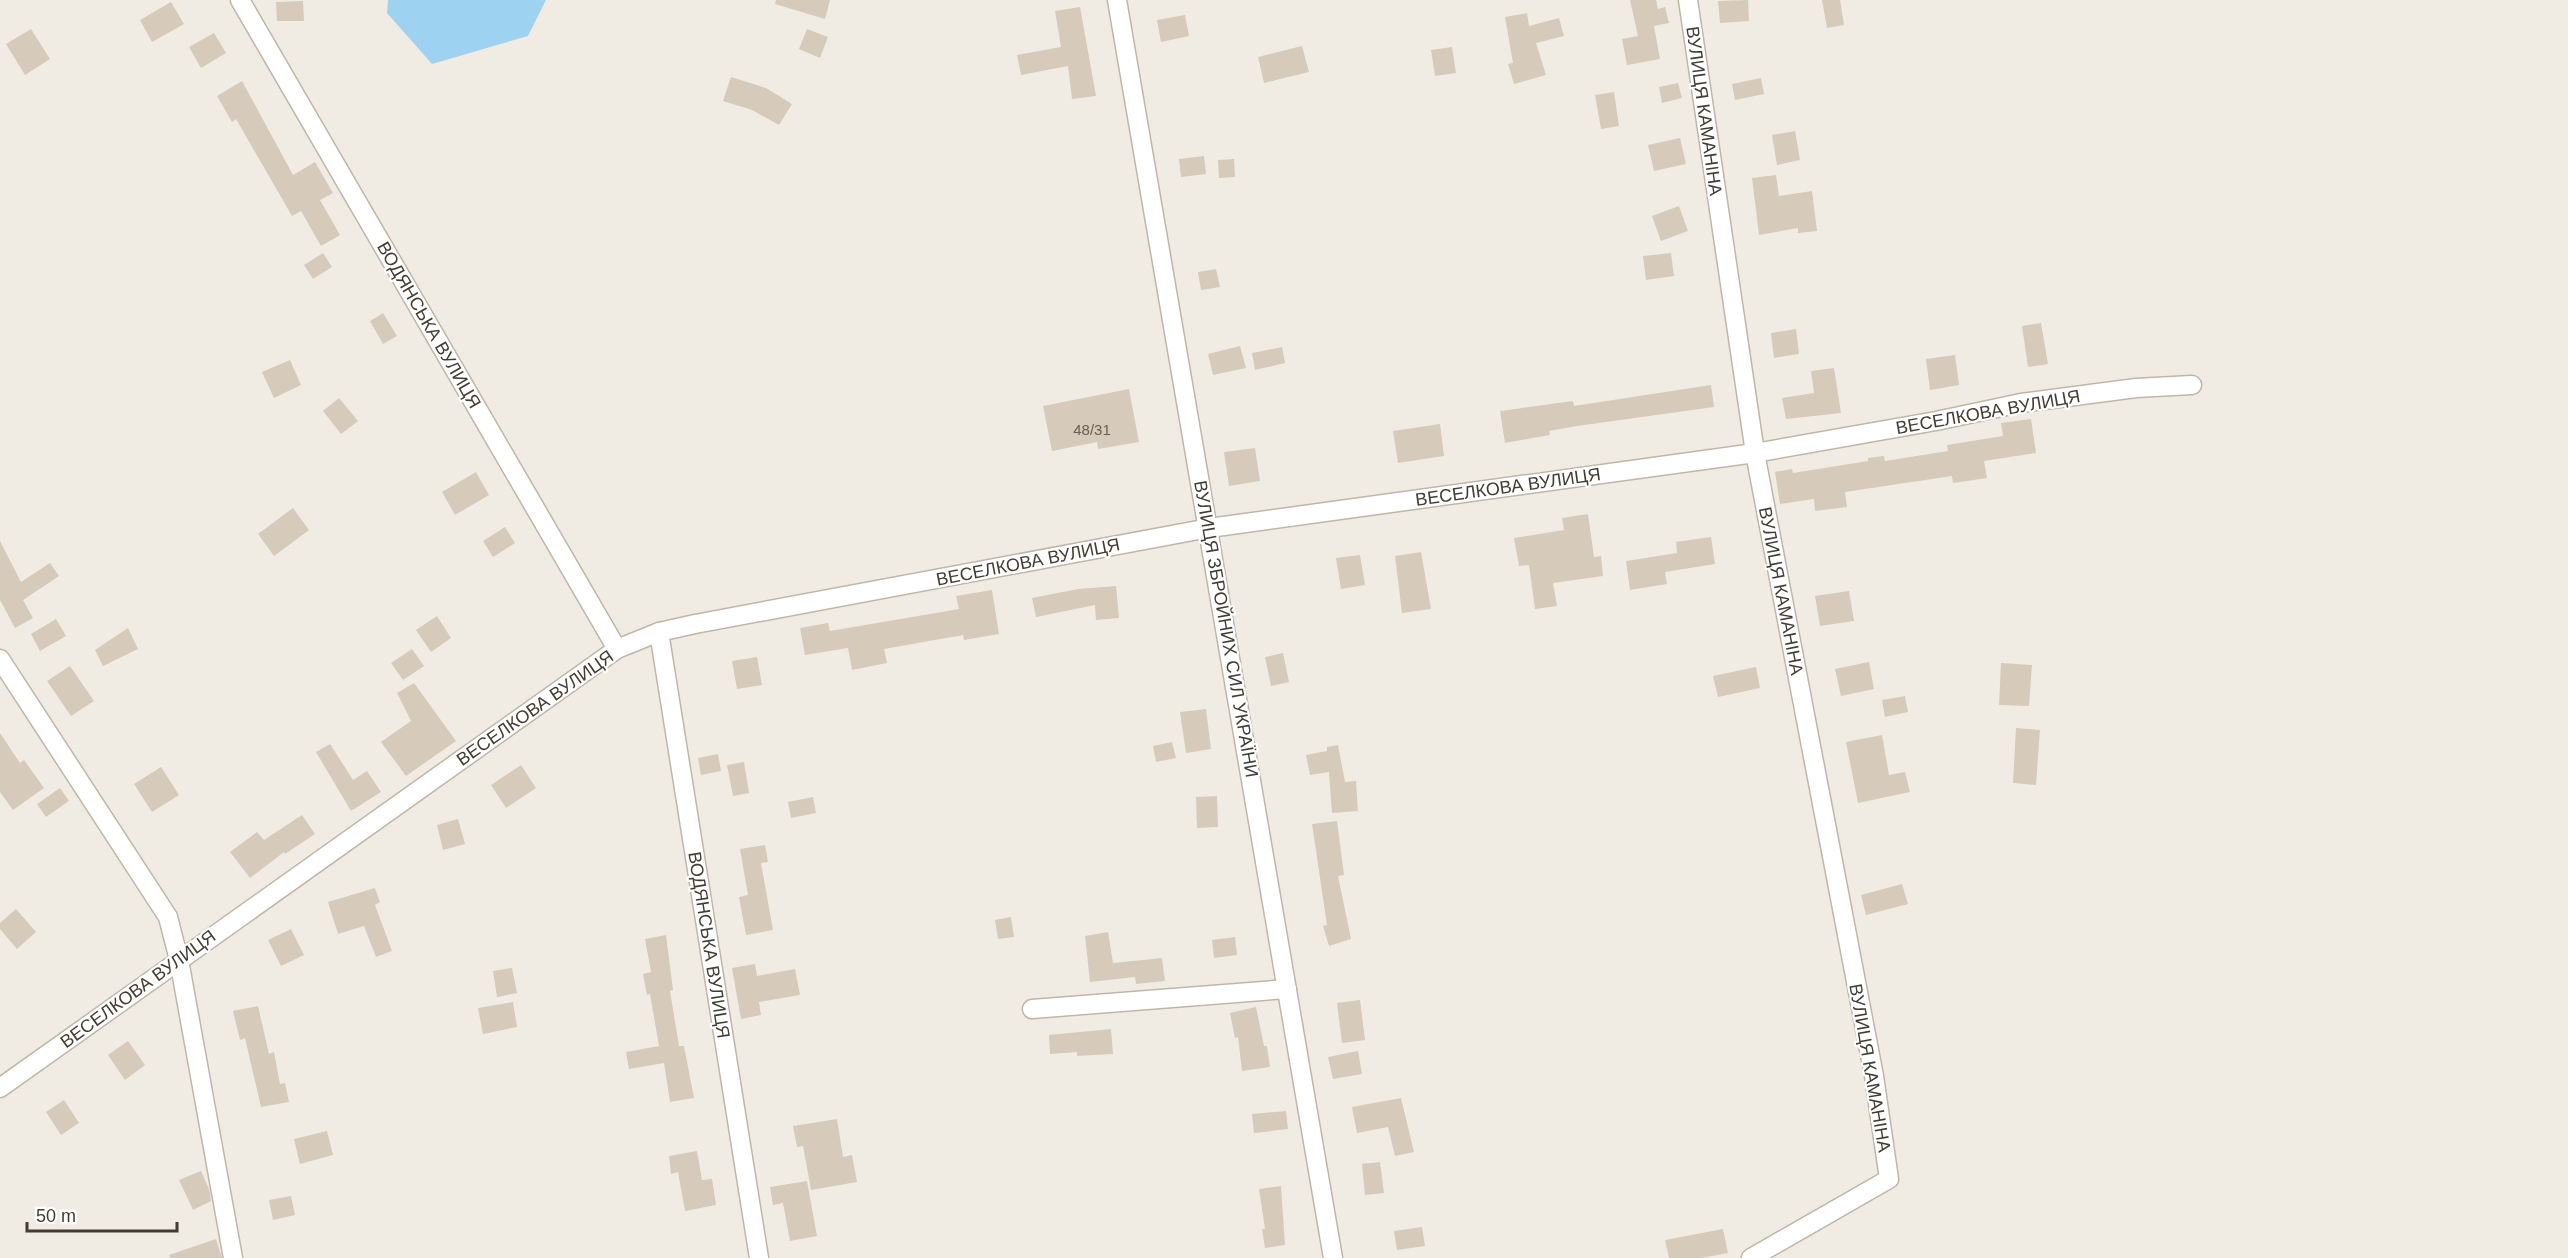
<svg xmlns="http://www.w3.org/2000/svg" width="2568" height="1258" font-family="Arial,sans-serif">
<rect width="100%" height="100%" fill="#f1ece3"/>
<polygon fill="#9dd3f0" points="388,0 546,0 528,36 432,64 387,13"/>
<g fill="#d6cabb">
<polygon points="776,0 830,0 825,19 775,4"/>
<polygon points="1630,0 1656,0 1658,9 1665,7 1669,23 1654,26 1660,59 1627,65 1622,39 1638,36"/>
<polygon points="1748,0 1749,21 1720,23 1718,1"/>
<polygon points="1822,0 1840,0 1844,25 1827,28"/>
<polygon points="303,1 304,21 277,21 276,2"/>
<polygon points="171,2 184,24 152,42 140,20"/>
<polygon points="1080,7 1096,96 1072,99 1068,66 1021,75 1017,55 1061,47 1055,11"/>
<polygon points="1527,13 1529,26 1559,18 1564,36 1536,43 1546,75 1514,84 1508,64 1513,63 1505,17"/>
<polygon points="1185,15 1189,36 1161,42 1157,20"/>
<polygon points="31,29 50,59 25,75 6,44"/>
<polygon points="807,29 828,37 820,58 799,49"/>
<polygon points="214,33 226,53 201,68 189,47"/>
<polygon points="1302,46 1309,72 1264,83 1258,57"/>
<polygon points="1452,47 1456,73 1435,76 1431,50"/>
<polygon points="731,77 766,88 792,104 779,125 752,110 723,101"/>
<polygon points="1761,78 1764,94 1735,100 1732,84"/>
<polygon points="242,81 293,175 315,162 333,193 320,200 340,235 321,246 301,211 292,216 236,119 232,122 217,96"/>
<polygon points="1678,83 1682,98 1662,103 1659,87"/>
<polygon points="1614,92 1619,126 1601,129 1595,95"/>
<polygon points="1795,131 1800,160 1777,165 1772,135"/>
<polygon points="1680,138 1686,164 1654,171 1648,145"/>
<polygon points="1204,156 1206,174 1181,177 1179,159"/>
<polygon points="1234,159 1235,177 1219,178 1218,160"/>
<polygon points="1776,175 1779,196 1812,191 1817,231 1798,233 1798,228 1759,235 1752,178"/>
<polygon points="1679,206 1688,231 1661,241 1652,216"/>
<polygon points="323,253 332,267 313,279 304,265"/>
<polygon points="1671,253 1674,276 1646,280 1643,256"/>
<polygon points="1216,269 1220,287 1201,290 1198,272"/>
<polygon points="383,313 397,336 383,344 370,321"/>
<polygon points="2041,323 2048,364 2028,367 2022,326"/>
<polygon points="1796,329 1799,354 1774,358 1771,333"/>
<polygon points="1240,346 1246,368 1213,375 1208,354"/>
<polygon points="1282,347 1285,363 1255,370 1252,353"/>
<polygon points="1955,355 1959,385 1930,390 1926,359"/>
<polygon points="290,360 301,385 274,398 262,372"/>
<polygon points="1834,368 1841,413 1786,419 1782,398 1814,393 1811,371"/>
<polygon points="1711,385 1714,407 1577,426 1549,431 1550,435 1505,443 1500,411 1573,401 1574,406"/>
<polygon points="1129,389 1139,442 1098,449 1097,442 1052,451 1043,406"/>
<polygon points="339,398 358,421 341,434 323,411"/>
<polygon points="2031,419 2036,453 1984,461 1987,478 1953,483 1952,476 1845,492 1847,507 1815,511 1814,499 1780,504 1775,472 1792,469 1793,473 1868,461 1868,458 1884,456 1885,461 1948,451 1947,445 2003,436 2001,423"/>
<polygon points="1440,424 1444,456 1398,463 1393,431"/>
<polygon points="1255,448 1260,481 1229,486 1224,452"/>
<polygon points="476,472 489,495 455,515 442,492"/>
<polygon points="293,508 309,530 274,556 258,534"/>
<polygon points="1588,514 1594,557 1601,556 1603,576 1553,583 1557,606 1535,609 1529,565 1519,566 1514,538 1564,530 1562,518"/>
<polygon points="505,527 515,543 493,557 483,541"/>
<polygon points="1711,537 1715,564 1665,572 1667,584 1630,590 1626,561 1677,553 1676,542"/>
<polygon points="0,541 21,582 50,563 59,576 23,600 33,618 15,628 0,600"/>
<polygon points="1421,552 1431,609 1402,613 1395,556"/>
<polygon points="1360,555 1365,585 1341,589 1336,558"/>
<polygon points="1116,586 1119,618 1096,620 1095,605 1036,617 1032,598 1078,589"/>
<polygon points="992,590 999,634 964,640 963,635 884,649 887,663 852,670 848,648 805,655 800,628 828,623 830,631 959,609 956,596"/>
<polygon points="1849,591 1854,621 1820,626 1815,596"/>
<polygon points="437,616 451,638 431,652 416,630"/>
<polygon points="56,619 66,636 40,651 31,634"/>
<polygon points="128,628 138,649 103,666 95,650"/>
<polygon points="412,649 424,666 403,680 391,663"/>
<polygon points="1283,653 1289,682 1271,686 1265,657"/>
<polygon points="757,657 762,685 737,689 732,661"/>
<polygon points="1869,662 1874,689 1841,696 1835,669"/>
<polygon points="2001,663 2032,665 2029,706 1999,705"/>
<polygon points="70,666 94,701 71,716 47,681"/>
<polygon points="1756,667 1760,688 1718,697 1713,676"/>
<polygon points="414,683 456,741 406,776 381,742 411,721 397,693"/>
<polygon points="1905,696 1908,712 1885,717 1882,700"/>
<polygon points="1206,709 1211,749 1186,753 1180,712"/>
<polygon points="2016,728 2040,730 2036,785 2013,783"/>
<polygon points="0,733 20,763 24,760 44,788 13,810 0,792"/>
<polygon points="1882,735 1889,775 1905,772 1910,792 1858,803 1846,742"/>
<polygon points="1172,742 1176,758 1156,762 1153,746"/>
<polygon points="330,744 353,780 367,771 381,792 351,811 316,752"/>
<polygon points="1338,745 1345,782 1356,781 1358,811 1332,813 1329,772 1310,775 1306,755 1327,751 1327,747"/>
<polygon points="718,754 721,771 701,775 698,758"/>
<polygon points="744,762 749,793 733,796 727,765"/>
<polygon points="521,765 536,788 506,808 491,785"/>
<polygon points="161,767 179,795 152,812 134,784"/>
<polygon points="60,788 69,801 46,817 37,804"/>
<polygon points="1217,796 1218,827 1197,828 1196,797"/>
<polygon points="813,797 816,813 791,818 788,802"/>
<polygon points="302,815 315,834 285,854 284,852 250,878 230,852 257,832 264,840"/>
<polygon points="458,819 465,844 443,850 437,825"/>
<polygon points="1337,821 1344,875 1338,876 1351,939 1329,946 1323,926 1327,925 1312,824"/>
<polygon points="765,845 768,862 761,863 773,930 746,935 739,897 748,895 740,849"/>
<polygon points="1902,884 1908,904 1866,915 1861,895"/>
<polygon points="375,888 380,902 375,905 392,951 376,957 364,926 338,934 328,902"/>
<polygon points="16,909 36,932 17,949 0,929 0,923"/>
<polygon points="1011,917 1014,937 998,939 995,920"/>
<polygon points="291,929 304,955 281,966 268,940"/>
<polygon points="1108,932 1113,963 1162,958 1165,981 1136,984 1135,977 1090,982 1085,936"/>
<polygon points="666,935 673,990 670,991 679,1046 684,1046 694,1098 670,1102 664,1063 629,1069 626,1052 659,1046 650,994 647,995 643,974 651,972 645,939"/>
<polygon points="1235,937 1237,955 1214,958 1212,940"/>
<polygon points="755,964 757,976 795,969 800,995 759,1002 761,1015 741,1019 732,968"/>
<polygon points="512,968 517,993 497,997 493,971"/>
<polygon points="1360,1000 1365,1040 1342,1043 1337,1003"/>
<polygon points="513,1002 517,1027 483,1034 478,1008"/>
<polygon points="258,1006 269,1054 274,1052 280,1084 285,1083 289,1102 261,1107 245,1038 240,1040 233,1011"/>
<polygon points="1256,1007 1264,1046 1267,1046 1270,1067 1242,1071 1238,1037 1235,1038 1230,1013"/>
<polygon points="1111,1029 1113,1054 1077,1056 1077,1052 1050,1054 1049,1035"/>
<polygon points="128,1041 145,1065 125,1080 108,1055"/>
<polygon points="1358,1051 1362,1074 1333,1079 1328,1057"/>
<polygon points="1401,1098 1414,1152 1395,1156 1388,1127 1357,1133 1352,1107"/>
<polygon points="64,1100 79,1123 61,1135 46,1112"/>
<polygon points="1286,1111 1288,1129 1254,1133 1252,1114"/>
<polygon points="837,1119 843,1157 852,1155 857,1182 811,1190 803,1146 797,1147 793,1126"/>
<polygon points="327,1131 333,1155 300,1164 294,1139"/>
<polygon points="697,1151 702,1180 712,1179 716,1205 685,1211 678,1172 671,1174 669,1156"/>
<polygon points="1380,1162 1384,1193 1365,1195 1362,1164"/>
<polygon points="201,1171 209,1189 211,1201 193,1210 179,1180"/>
<polygon points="807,1181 817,1236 790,1241 783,1203 773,1205 770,1187"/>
<polygon points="1281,1186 1285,1245 1265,1248 1262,1229 1265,1229 1259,1189"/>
<polygon points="291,1196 295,1215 273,1220 269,1200"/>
<polygon points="1422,1227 1425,1246 1397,1250 1394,1231"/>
<polygon points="1723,1229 1728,1253 1701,1258 1669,1258 1665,1240"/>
<polygon points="216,1239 222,1258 170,1258 169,1255"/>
</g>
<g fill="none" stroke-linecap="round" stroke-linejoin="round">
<g stroke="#c0b6a8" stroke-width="21">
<g id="street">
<polyline points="240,0 617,649"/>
<polyline points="1117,0 1333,1258"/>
<polyline points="1688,0 1755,453 1874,1076 1889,1179 1751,1258"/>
<polyline points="659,632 759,1258"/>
<polyline points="0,659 168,917 179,960 233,1258"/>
<polyline points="1032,1009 1287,989"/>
<polyline points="0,1088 617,649 659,632 695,624 1209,528 1755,453 1936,421 2021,403 2136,388 2192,385"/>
</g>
</g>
<use href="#street" stroke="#fff" stroke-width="18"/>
</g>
<g text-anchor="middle" stroke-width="4.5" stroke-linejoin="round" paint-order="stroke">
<g font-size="15" fill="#686055">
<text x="1092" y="435">48/31</text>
</g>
<g font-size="18" fill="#433c33" stroke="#fff">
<text transform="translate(1704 111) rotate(82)" y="6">ВУЛИЦЯ КАМАНІНА</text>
<text transform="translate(429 325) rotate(60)" y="6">ВОДЯНСЬКА ВУЛИЦЯ</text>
<text transform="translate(1988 412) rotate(-10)" y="6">ВЕСЕЛКОВА ВУЛИЦЯ</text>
<text transform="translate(1508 487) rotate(-8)" y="6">ВЕСЕЛКОВА ВУЛИЦЯ</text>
<text transform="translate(1028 562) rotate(-11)" y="6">ВЕСЕЛКОВА ВУЛИЦЯ</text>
<text transform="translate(1781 591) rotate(79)" y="6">ВУЛИЦЯ КАМАНІНА</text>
<text transform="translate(1226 629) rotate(80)" y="6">ВУЛИЦЯ ЗБРОЙНИХ СИЛ УКРАЇНИ</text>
<text transform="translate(535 708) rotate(-35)" y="6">ВЕСЕЛКОВА ВУЛИЦЯ</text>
<text transform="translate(709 945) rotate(81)" y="6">ВОДЯНСЬКА ВУЛИЦЯ</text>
<text transform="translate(138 989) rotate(-36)" y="6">ВЕСЕЛКОВА ВУЛИЦЯ</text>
<text transform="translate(1870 1068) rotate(80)" y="6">ВУЛИЦЯ КАМАНІНА</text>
</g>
</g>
<path d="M27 1222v9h150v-9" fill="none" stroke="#433c33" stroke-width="3"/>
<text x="36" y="1222" font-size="18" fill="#433c33" stroke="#ffffff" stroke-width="4.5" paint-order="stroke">50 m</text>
</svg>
